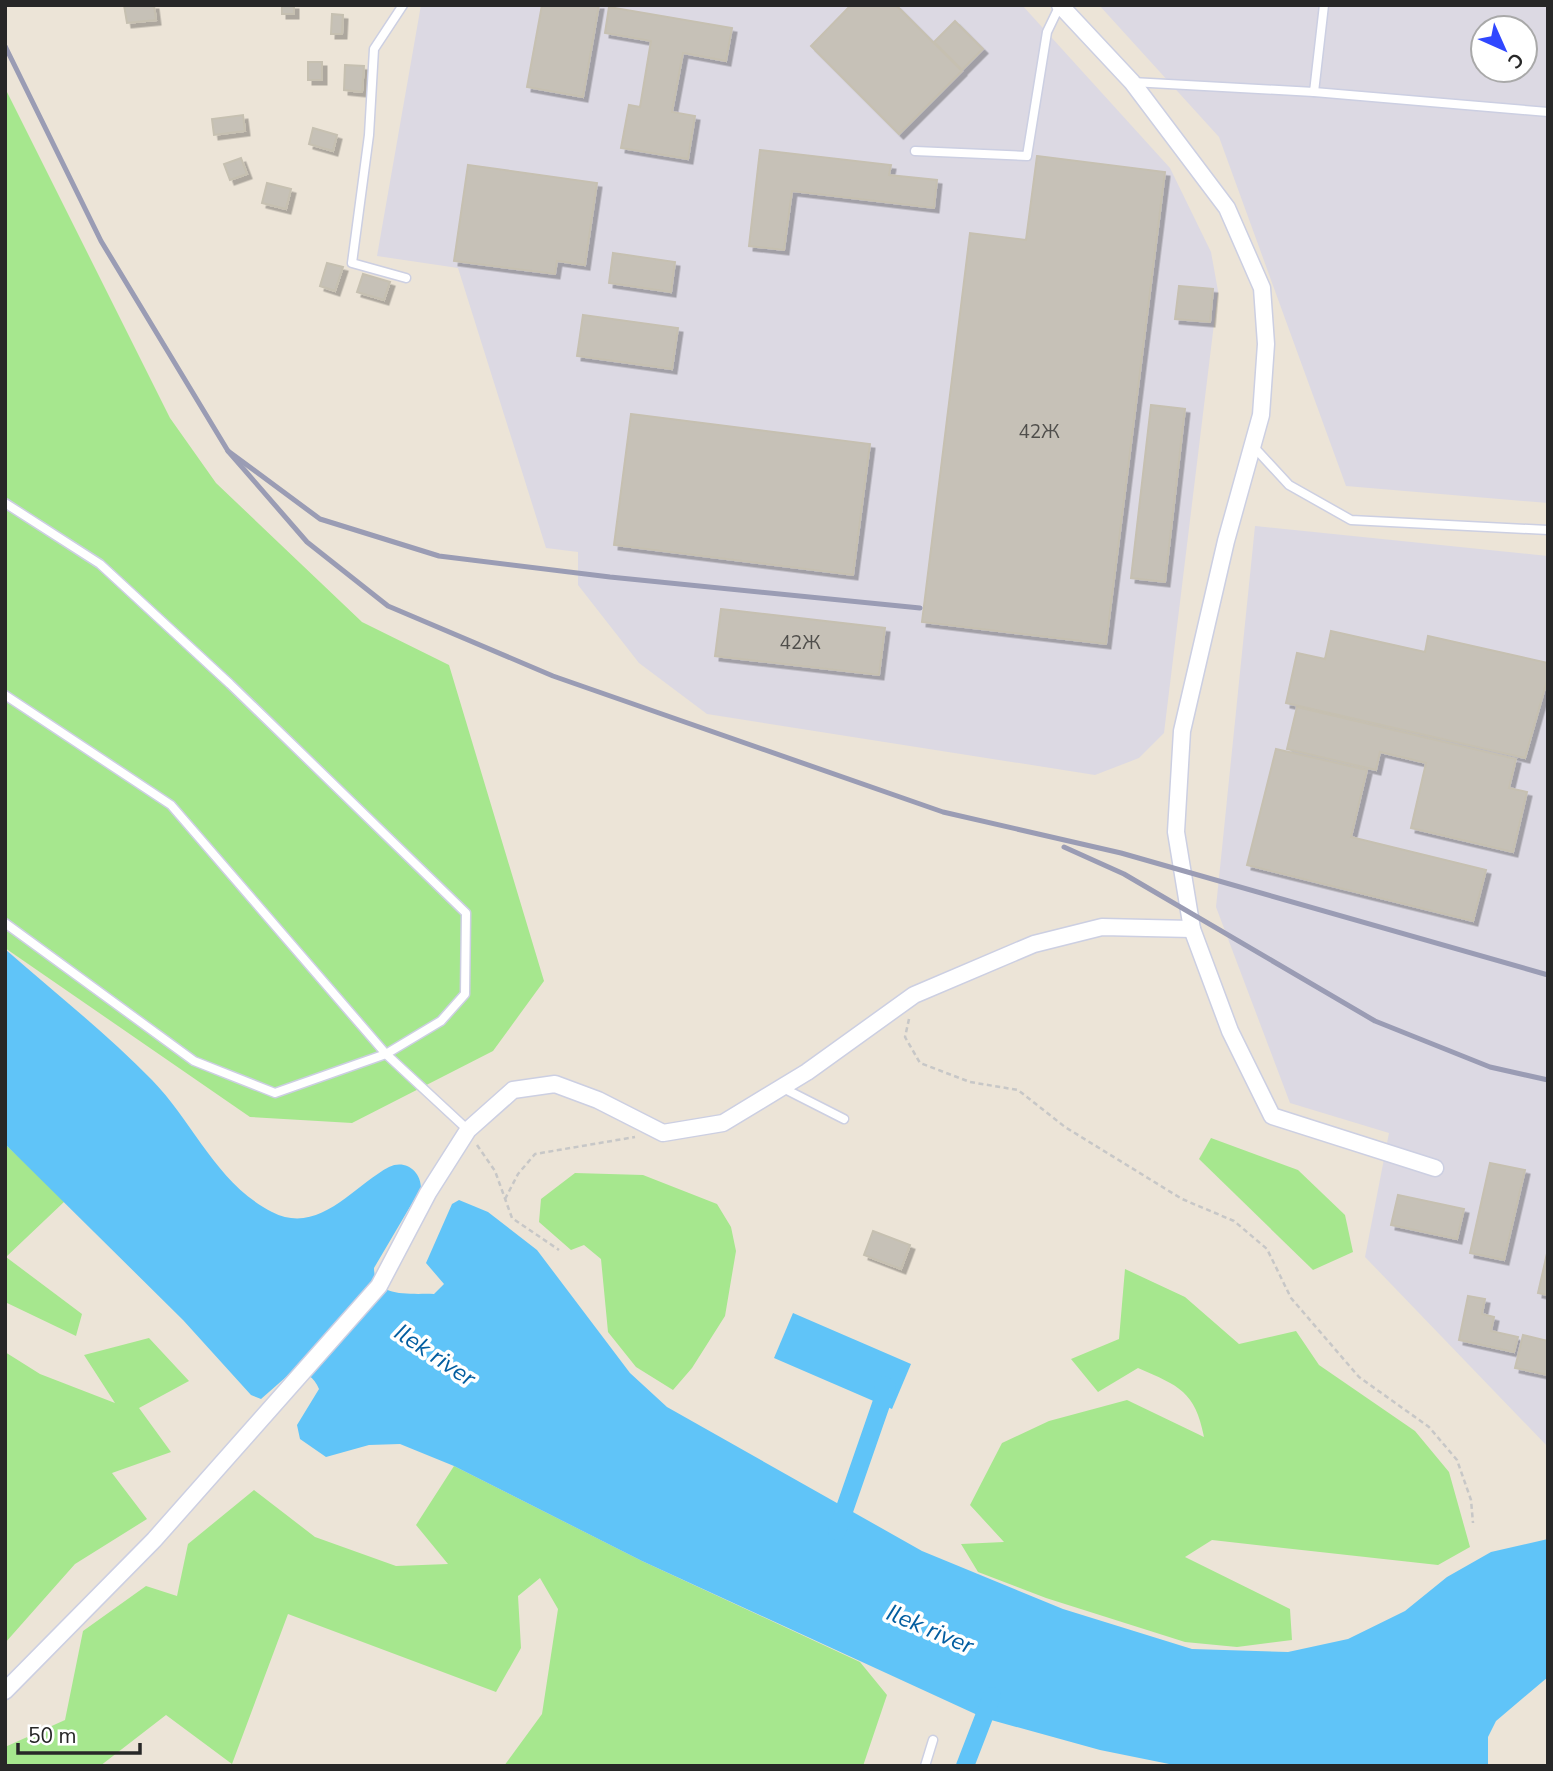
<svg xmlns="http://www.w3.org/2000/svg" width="1553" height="1771" font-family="'Nunito Sans',sans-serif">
<defs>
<filter id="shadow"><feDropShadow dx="4.5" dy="4.5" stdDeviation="0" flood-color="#0004"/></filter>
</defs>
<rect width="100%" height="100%" fill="#ece4d7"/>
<g fill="#dcd9e3" fill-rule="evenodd">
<polygon points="421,5 1022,5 1170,168 1211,252 1218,291 1164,733 1139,758 1095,775 707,714 639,663 578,585 578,552 546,548 458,268 377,256"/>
<path d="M1099,5H1548V503L1346,486L1219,137ZM1483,28H1525V70H1483Z"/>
<polygon points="1255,526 1548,556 1548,1447 1365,1257 1389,1133 1290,1103 1216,907"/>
</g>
<g fill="#a6e78e">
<polygon points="5,88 170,418 216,483 362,622 449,665 544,981 493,1051 352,1123 250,1117 5,948"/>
<polygon points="1211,1138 1298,1170 1345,1215 1353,1252 1313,1270 1199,1159"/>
<polygon points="5,1144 65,1201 6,1257 82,1314 76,1336 5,1302"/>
<polygon points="575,1173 643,1175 717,1204 731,1227 736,1251 725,1316 692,1368 673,1390 636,1367 608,1332 601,1259 584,1245 571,1250 539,1222 541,1199"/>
<path d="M1125,1269L1185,1297L1239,1344L1296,1331L1319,1365L1415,1431L1449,1472L1470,1547L1438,1565L1212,1540L1185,1557L1290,1609L1292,1640L1237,1647L1185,1642L1046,1598L978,1572L961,1544L1004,1542L970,1505L1002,1443L1049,1421L1127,1400L1204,1437C1195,1391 1179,1386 1138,1368L1098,1392L1071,1359L1119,1339Z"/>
<polygon points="149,1338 189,1381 139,1408 171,1452 112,1473 147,1519 75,1564 5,1643 5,1352 40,1374 115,1403 84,1355"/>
<polygon points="454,1466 642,1561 860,1662 887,1695 863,1766 504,1766 542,1714 558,1609 540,1578 518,1596 521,1648 496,1692 288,1614 232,1764 166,1715 100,1766 5,1766 5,1747 65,1720 83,1631 146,1586 177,1596 188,1544 254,1490 315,1537 396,1566 448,1564 416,1525"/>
</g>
<g fill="#60c4f8">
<path d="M5,949C54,992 106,1033 152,1080C194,1123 216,1183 272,1212C319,1236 353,1186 389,1167C405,1159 421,1171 421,1188L374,1268C374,1299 411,1293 434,1294L444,1284L426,1263L452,1204L459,1200L488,1212L537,1250L630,1373L667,1407L922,1551L1063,1609L1192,1649L1288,1652L1348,1639L1405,1611L1447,1577L1491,1552L1548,1539V1677L1496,1721L1488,1737V1766H1179L1100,1750L984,1718L642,1561L454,1466L400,1444L369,1445L326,1457L300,1439L297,1425L319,1389C314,1377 306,1372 294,1370L261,1399L251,1395L183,1320L5,1144Z"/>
<polygon points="793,1313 911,1364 892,1409 774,1358"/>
</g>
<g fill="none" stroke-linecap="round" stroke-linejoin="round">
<g stroke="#60c4f8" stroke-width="18">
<polyline points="837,1531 887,1387 883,1385"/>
<polyline points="965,1766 992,1696"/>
</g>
</g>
<g fill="#c6c1b7" stroke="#c6c0b1" stroke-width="2" filter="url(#shadow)">
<polygon points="124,5 154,5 156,20 127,23"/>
<rect x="282" y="5" width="12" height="9"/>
<polygon points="542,5 599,5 583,97 527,87"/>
<polygon points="851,5 896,5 962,71 899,134 811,46"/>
<polygon points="609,7 732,28 726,61 683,53 672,112 695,116 688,159 621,148 629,105 640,107 651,41 605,33"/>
<polygon points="332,14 343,15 342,34 331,34"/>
<polygon points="955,21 983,49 962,70 934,42"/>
<rect x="308" y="62" width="14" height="18"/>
<polygon points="345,65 364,66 362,92 344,90"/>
<polygon points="243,115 245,131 214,135 212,119"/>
<polygon points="313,128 337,135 333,151 309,144"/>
<polygon points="760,150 891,165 889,175 937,180 934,208 792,191 784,250 749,246"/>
<polygon points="1037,156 1165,172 1106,644 922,622 970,233 1026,240"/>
<polygon points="241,158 247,174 230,180 224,164"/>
<polygon points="468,165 597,183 585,265 557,261 555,274 454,261"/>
<polygon points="267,183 291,189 286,209 262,203"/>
<polygon points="613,253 675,262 671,292 609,283"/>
<polygon points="327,263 343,267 335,291 320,286"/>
<polygon points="363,274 390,282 384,300 357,292"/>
<polygon points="1179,286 1213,289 1210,322 1175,319"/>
<polygon points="583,315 678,328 672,369 577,356"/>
<polygon points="1151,405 1185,409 1165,582 1131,578"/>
<polygon points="631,414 870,444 853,575 614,545"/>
<polygon points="721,609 885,628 879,675 715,656"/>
<polygon points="1331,631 1425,652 1428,636 1548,663 1548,677 1525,758 1286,703 1297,653 1325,659"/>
<polygon points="1297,707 1516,759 1509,788 1527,792 1513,852 1411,828 1426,763 1380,752 1376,770 1287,749"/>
<polygon points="1276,749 1367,770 1351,837 1486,870 1473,921 1247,865"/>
<polygon points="1490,1163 1525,1170 1504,1260 1470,1253"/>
<polygon points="1398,1195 1464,1209 1457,1239 1391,1225"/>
<polygon points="873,1231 910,1245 901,1269 864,1255"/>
<polygon points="1548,1249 1548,1295 1538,1293"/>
<polygon points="1468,1296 1485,1299 1482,1314 1494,1317 1491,1331 1518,1337 1514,1352 1459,1340"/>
<polygon points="1523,1335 1548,1341 1548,1375 1515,1368"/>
</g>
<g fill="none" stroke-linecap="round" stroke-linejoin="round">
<g stroke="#cccfe2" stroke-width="11">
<g id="lane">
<polyline points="403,5 374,49 369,135 352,263 406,278"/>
<polyline points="1132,82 1314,92 1324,5"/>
<polyline points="1314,92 1548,112"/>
<polyline points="915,151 1027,156 1047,32 1060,5"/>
<polyline points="1253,446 1289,485 1351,520 1548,530"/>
<polyline points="5,503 100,564 230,684 466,913 465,994 441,1021 386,1054 275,1093 194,1061 5,923"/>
<polyline points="5,695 171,805 386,1054 468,1130"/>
<polyline points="781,1087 844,1119"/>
<polyline points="925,1766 933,1740"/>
</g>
</g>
<g stroke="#cccfe2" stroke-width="19">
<g id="street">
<polyline points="1060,5 1132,82 1227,208 1262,288 1266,344 1261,415 1226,541 1182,731 1176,832 1192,929 1230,1031 1272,1116 1435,1168"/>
<polyline points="5,1691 154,1540 379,1286 428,1193 468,1130 513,1090 555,1084 598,1100 663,1133 723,1123 807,1072 914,995 1034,944 1102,927 1192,929"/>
</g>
</g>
<g stroke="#c7c7c7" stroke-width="2.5" stroke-dasharray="5 3.5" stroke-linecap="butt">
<polyline points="909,1019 905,1037 920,1063 970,1082 1018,1090 1065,1127 1182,1199 1234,1221 1267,1249 1291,1298 1359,1377 1429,1427 1457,1460 1471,1500 1473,1523"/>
<polyline points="477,1145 495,1171 512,1218 559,1250"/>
<polyline points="505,1199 518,1174 535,1154 635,1137"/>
</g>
<use href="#lane" stroke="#fff" stroke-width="8"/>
<use href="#street" stroke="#fff" stroke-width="16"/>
<g stroke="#9a9cb4" stroke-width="5">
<polyline points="5,46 101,241 228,451 320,519 439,556 610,577 920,608"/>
<polyline points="228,451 307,542 388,606 553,676 943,812 1121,853 1548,975"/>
<polyline points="1064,847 1124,874 1375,1021 1490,1067 1548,1080"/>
</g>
</g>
<g text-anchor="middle" stroke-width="7" stroke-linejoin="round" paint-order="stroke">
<g font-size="19" fill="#4f4e4b">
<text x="1039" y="438">42Ж</text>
<text x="800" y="649">42Ж</text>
</g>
<g font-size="24" font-style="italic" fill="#035ea0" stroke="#fff">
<text transform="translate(435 1355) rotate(34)" y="8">Ilek river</text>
<text transform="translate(930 1629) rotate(23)" y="8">Ilek river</text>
</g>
</g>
<rect width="1553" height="1771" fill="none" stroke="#272727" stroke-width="14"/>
<g transform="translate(1504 49) rotate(135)"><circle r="33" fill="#ffffff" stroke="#a9a9a9" stroke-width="2"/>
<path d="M0-5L12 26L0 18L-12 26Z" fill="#3047ff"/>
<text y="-10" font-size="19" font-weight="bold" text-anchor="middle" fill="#272727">С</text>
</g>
<path d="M18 1743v10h122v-10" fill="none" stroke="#272727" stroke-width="3.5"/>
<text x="28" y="1743" font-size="21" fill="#272727" stroke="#ffffff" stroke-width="5" paint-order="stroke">50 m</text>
</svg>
